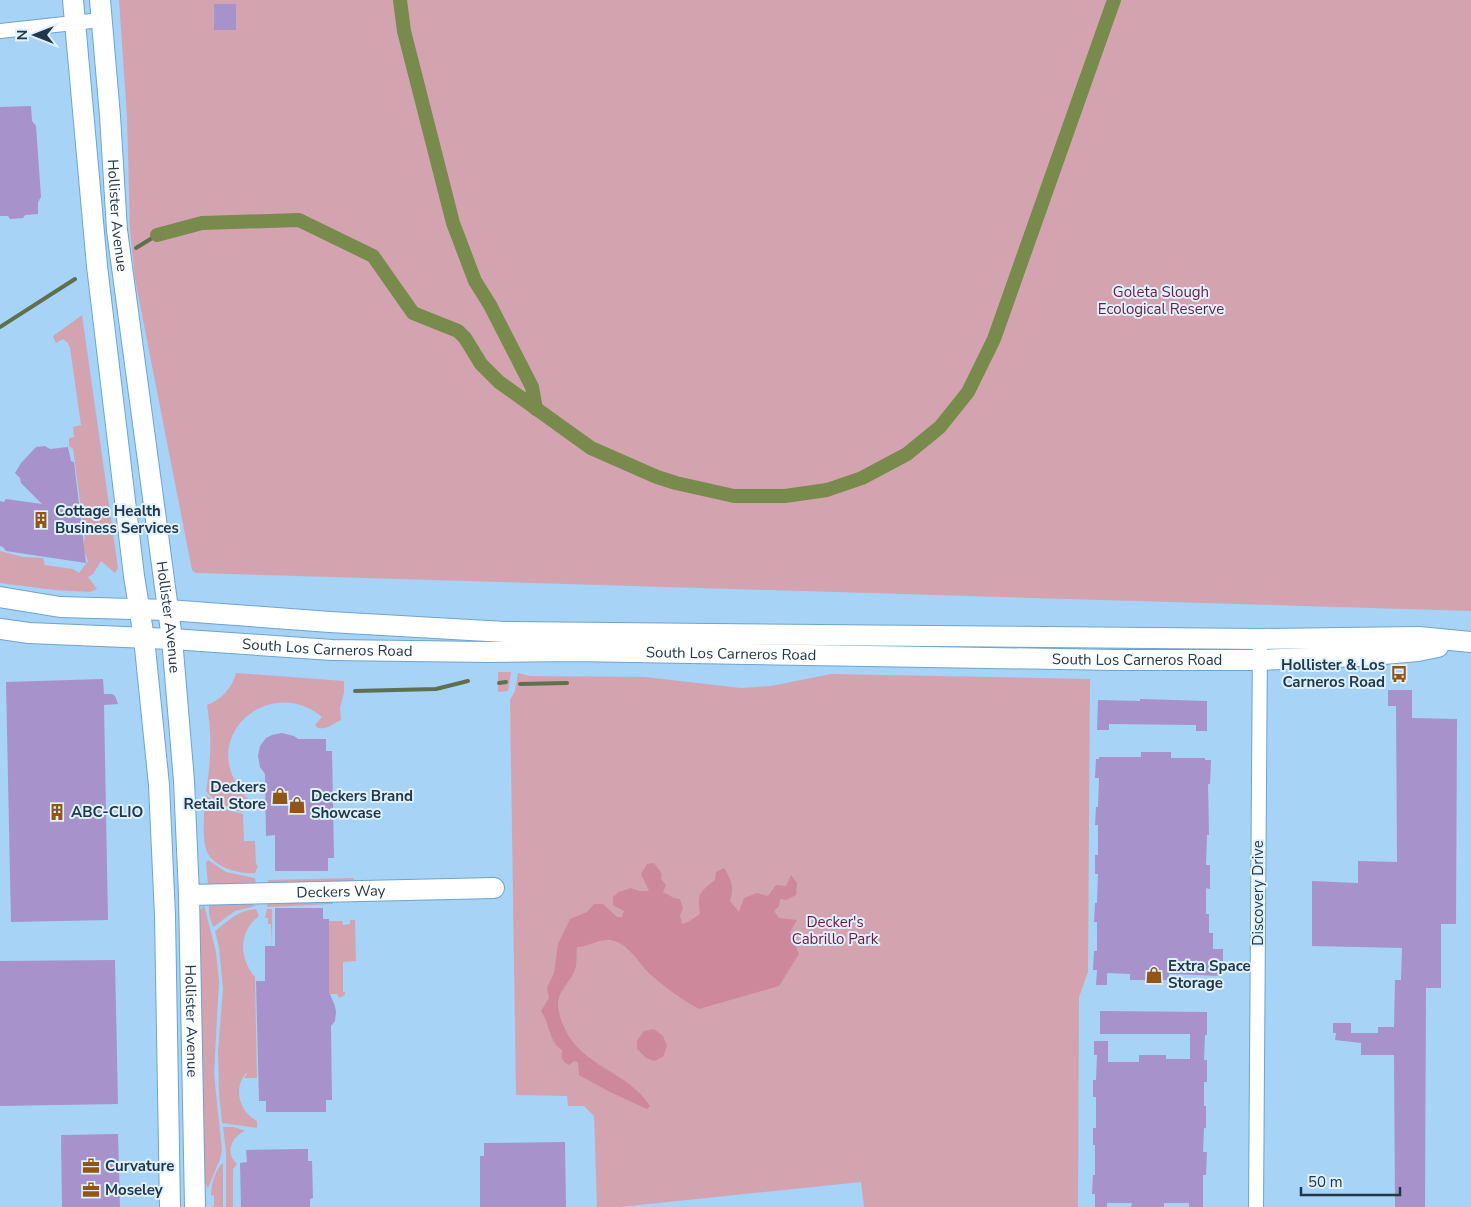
<svg xmlns="http://www.w3.org/2000/svg" width="1471" height="1207" font-family="'Nunito Sans',sans-serif">
<rect width="100%" height="100%" fill="#a6d3f6"/>
<g fill="#d3a4b0">
<polygon points="119,0 1471,0 1471,611 196,573 192,570 135,279 130,229 127,117"/>
<path d="M82,315L118,568L115,573L101,561L93,574L88,577L97,589L90,592L55,590L0,583V551L23,557L43,558L45,565L73,569L79,573L88,561C85,554 82,545 85,538L73,449L69,446V438L74,437L73,427L81,425L70,348L68,343L63,339L56,343L53,336Z"/>
<polygon points="498,672 511,672 508,691 498,692"/>
<path d="M236,673L344,681V693L340,708L341,720C333,723 328,730 318,728L315,725L322,717C275,677 208,727 234,779C238,787 243,796 250,800L247,805L243,806V812C228,810 216,803 206,791C211,762 212,735 207,705C221,700 232,688 236,673Z"/>
<polygon points="518,673 530,676 645,677 741,688 771,686 831,674 1090,679 1088,972 1079,997 1078,1207 864,1207 861,1182 620,1207 597,1207 594,1116 584,1106 568,1106 567,1096 516,1095 510,700 515,691"/>
<path d="M206,795L223,809L243,814L244,841H255L256,864L258,866L255,873C240,875 210,866 206,849C202,836 204,809 206,795Z"/>
<polygon points="208,860 226,872 255,878 256,885 208,885 206,862"/>
<polygon points="354,878 354,883 267,885 268,880"/>
<polygon points="333,900 333,904 267,907 267,901"/>
<polygon points="251,902 251,904 256,906 235,911 213,927 209,914 209,903"/>
<polygon points="204,905 216,952 219,981 214,1074 222,1150 220,1159 208,1188 203,1179 200,1055 202,1054 203,1052 200,1051 201,1017 198,913"/>
<path d="M256,909L259,916C238,932 239,958 255,977L257,1078H244L247,1073H246C233,1089 239,1111 257,1121V1128L222,1123L219,1094L218,1051L223,988L219,948L215,931C230,920 236,911 256,909Z"/>
<polygon points="267,909 272,909 272,949 271,924 268,924 268,918 265,918"/>
<polygon points="350,920 355,920 356,961 343,962 343,992 345,992 345,995 339,998 337,994 328,994 328,921 342,921 343,925 350,924"/>
<path d="M223,1127H234L245,1131C231,1137 225,1153 237,1164L233,1169V1207H226V1152Z"/>
<path d="M223,1163V1207H211L214,1206V1196L211,1195C211,1185 215,1169 223,1163Z"/>
</g>
<g fill="#cd889b">
<path d="M654,863L662,874L661,879L666,885L663,892L674,898L680,899L683,909L680,915L682,924L688,922L700,914C697,893 699,893 715,880L716,872L724,868C732,880 734,888 730,901L739,912L744,898L757,893L768,896L776,885L786,886L791,875L797,883L796,895L786,900L780,899L779,906L774,911L779,918L797,920L790,932L799,954L779,986L699,1009C681,999 666,988 651,975C640,965 627,941 610,940C597,939 589,947 577,947C576,953 577,961 576,966C573,980 558,990 558,1004C558,1012 561,1020 564,1027C581,1067 628,1071 650,1106L647,1109L610,1092L579,1075L578,1062L574,1061L569,1065C562,1061 561,1058 562,1050C549,1042 550,1024 541,1011L549,998L547,988L554,973L558,944L570,919L587,912L594,904H603L617,917H622L624,911L613,905V897L619,892L631,888L639,891H649L641,874L647,864Z"/>
<polygon points="654,1029 663,1036 667,1046 663,1057 654,1061 646,1058 637,1049 637,1041 644,1031"/>
</g>
<g fill="none" stroke-linecap="round" stroke-linejoin="round">
<g stroke="#5e714c" stroke-width="4">
<polyline points="136,248 157,235"/>
<polyline points="0,327 75,279"/>
<polyline points="499,683 506,682"/>
<polyline points="520,684 567,683"/>
<polyline points="355,691 436,689 468,681"/>
</g>
<g stroke="#798a4d" stroke-width="14">
<polyline points="400,0 404,31 453,223 475,281 490,305 532,387 536,409"/>
<polyline points="157,235 202,223 299,220 373,256 413,313 458,331 465,338 481,364 499,382 591,448 657,477 676,483 734,496 785,496 827,490 862,478 907,454 940,427 968,392 994,339 1114,0"/>
</g>
</g>
<g fill="#a792cb">
<rect x="214" y="4" width="22" height="26"/>
<polygon points="31,106 32,121 36,126 41,197 38,202 38,214 25,215 23,218 10,219 8,216 0,216 0,107"/>
<polygon points="45,446 50,449 68,447 71,461 74,462 86,563 6,551 3,547 0,546 0,501 4,502 6,499 42,504 21,483 20,478 15,473 21,463 36,447"/>
<polygon points="103,679 104,694 112,694 115,696 118,704 104,705 108,920 11,922 6,682"/>
<polygon points="1388,690 1412,690 1412,718 1457,719 1456,924 1441,924 1441,988 1426,988 1425,1207 1395,1207 1394,1055 1361,1055 1361,1043 1335,1040 1336,1033 1333,1033 1333,1023 1351,1023 1351,1033 1378,1033 1378,1027 1394,1027 1395,980 1401,980 1402,948 1312,946 1312,881 1358,883 1358,861 1397,862 1396,706 1388,706"/>
<polygon points="1140,699 1207,701 1207,731 1196,731 1196,725 1109,724 1109,730 1097,730 1098,700 1140,701"/>
<polygon points="282,733 294,736 298,739 326,739 326,751 332,751 334,858 328,858 328,871 275,871 275,835 266,836 265,774 260,767 258,756 260,746 266,738 272,735"/>
<polygon points="1141,752 1171,752 1171,758 1205,758 1205,760 1211,760 1210,784 1208,784 1209,835 1207,835 1206,865 1210,865 1210,889 1206,888 1206,914 1209,914 1209,933 1213,933 1213,949 1223,949 1223,976 1169,974 1169,980 1130,980 1130,974 1107,973 1107,985 1096,985 1097,970 1093,970 1094,951 1097,951 1097,922 1094,922 1095,903 1097,903 1098,874 1095,874 1095,855 1098,855 1098,825 1095,825 1096,807 1098,807 1099,778 1095,778 1096,759 1099,759 1099,757 1141,757"/>
<polygon points="275,908 323,908 323,919 329,919 329,992 335,1006 336,1012 335,1021 331,1026 332,1100 326,1100 326,1112 266,1112 266,1101 259,1101 256,981 265,981 265,946 275,946"/>
<polygon points="115,960 118,1104 0,1106 0,961"/>
<polygon points="1100,1011 1207,1012 1207,1035 1205,1035 1204,1060 1207,1060 1207,1082 1204,1082 1204,1106 1206,1106 1206,1128 1204,1128 1203,1152 1207,1152 1206,1175 1203,1175 1203,1207 1189,1207 1189,1203 1164,1203 1164,1207 1131,1207 1132,1203 1107,1203 1107,1207 1095,1207 1095,1194 1092,1194 1093,1175 1095,1175 1095,1145 1093,1145 1093,1128 1096,1128 1096,1097 1093,1097 1093,1080 1096,1080 1097,1055 1094,1055 1094,1041 1108,1041 1108,1062 1139,1062 1139,1055 1166,1055 1166,1059 1190,1059 1190,1034 1100,1034"/>
<polygon points="118,1134 120,1207 62,1207 61,1135"/>
<polygon points="565,1142 566,1207 480,1207 480,1156 484,1156 484,1143"/>
<polygon points="308,1149 308,1161 312,1161 313,1198 310,1199 310,1207 241,1207 240,1163 247,1162 246,1150"/>
</g>
<g fill="none" stroke-linecap="round" stroke-linejoin="round">
<g stroke="#6ca5cf" stroke-width="16">
<g id="street">
<polyline points="0,31 101,20"/>
<polyline points="1256,1207 1260,639"/>
</g>
</g>
<g stroke="#6ca5cf" stroke-width="22">
<g id="secondary">
<polyline points="73,0 97,266 134,576 144,638 159,785 165,916 170,1207"/>
<path id="s1" d="M100,0L110,116L117,230L172,639L184,781L189,895L195,1207"/>
<polyline points="0,597 60,607 168,610 330,622 505,632 1260,639 1419,637 1471,642"/>
<path id="s2" d="M0,629L29,633L172,639L332,650L488,652L573,651L1115,660H1260L1360,656L1418,651L1438,647"/>
<path id="s3" d="M189,895L494,888"/>
</g>
</g>
<use href="#street" stroke="#fff" stroke-width="14"/>
<use href="#secondary" stroke="#fff" stroke-width="20"/>
</g>
<defs>
<g id="building-bare" transform="scale(1.35)"><path d="M-4-6H4V6H1V3H-1V6H-4ZM-2.5-4.3h1.7v1.8h-1.7ZM.8-4.3h1.7v1.8H.8ZM-2.5-1h1.7V.8h-1.7ZM.8-1h1.7V.8H.8Z" fill="#915515" stroke="#dff0fe" stroke-width="2.5" paint-order="stroke"/></g>
<g id="bus-bare" transform="scale(1.35)"><path d="M-5-6H5V4H4V6H2V4H-2V6H-4V4H-5ZM-3.5-4V0h7V-4ZM-3.5 1.2v1.5H-2V1.2ZM2 1.2v1.5H3.5V1.2Z" fill="#915515" stroke="#dff0fe" stroke-width="2.5" paint-order="stroke"/></g>
<g id="shop-bare" transform="scale(1.35)"><path d="M-5-2.5h2.3a2.7 3.5 0 0 1 5.4 0H5L5.5 6h-11ZM-1.5-2.5h3a1.5 2.3 0 0 0-3 0Z" fill="#915515" stroke="#dff0fe" stroke-width="2.5" paint-order="stroke"/></g>
<g id="office-bare" transform="scale(1.35)"><path d="M-6-3h4V-5.5h4V-3h4V5H-6ZM-1-4.5V-3h2v-1.5ZM-6 0V1H6V0Z" fill="#915515" stroke="#dff0fe" stroke-width="2.5" paint-order="stroke"/></g>
</defs>
<g fill-rule="evenodd">
<use href="#building-bare" x="41" y="520"/>
<use href="#bus-bare" x="1399" y="674"/>
<use href="#shop-bare" x="280" y="796"/>
<use href="#shop-bare" x="297" y="805"/>
<use href="#building-bare" x="57" y="812"/>
<use href="#shop-bare" x="1154" y="975"/>
<use href="#office-bare" x="91" y="1166"/>
<use href="#office-bare" x="91" y="1190"/>
</g>
<g text-anchor="middle" stroke-width="4" stroke-linejoin="round" paint-order="stroke">
<g font-size="15" fill="#203849" stroke="#dff0fe">
<text dy="5" stroke="none"><textPath href="#s1" startOffset="216">Hollister Avenue</textPath></text>
<text dy="5" stroke="none"><textPath href="#s1" startOffset="621">Hollister Avenue</textPath></text>
<text dy="5" stroke="none"><textPath href="#s2" startOffset="328">South Los Carneros Road</textPath></text>
<text dy="5" stroke="none"><textPath href="#s2" startOffset="732">South Los Carneros Road</textPath></text>
<text dy="5" stroke="none"><textPath href="#s2" startOffset="1138">South Los Carneros Road</textPath></text>
<text dy="5" stroke="none"><textPath href="#s3" startOffset="152">Deckers Way</textPath></text>
<text transform="translate(1258 893) rotate(-90)" y="5">Discovery Drive</text>
<text dy="5" stroke="none"><textPath href="#s1" startOffset="1026">Hollister Avenue</textPath></text>
</g>
<g font-size="15" fill="#6c1b3a" stroke="#dff0fe">
<text x="1161" y="297">Goleta Slough<tspan x="1161" dy="17">Ecological Reserve</tspan></text>
<text x="835" y="927">Decker's<tspan x="835" dy="17">Cabrillo Park</tspan></text>
</g>
<g font-size="15" font-weight="bold" fill="#203849" stroke="#dff0fe" text-anchor="start">
<text x="55" y="516">Cottage Health<tspan x="55" dy="17">Business Services</tspan></text>
<text x="1385" y="670" text-anchor="end">Hollister &amp; Los<tspan x="1385" dy="17">Carneros Road</tspan></text>
<text x="266" y="792" text-anchor="end">Deckers<tspan x="266" dy="17">Retail Store</tspan></text>
<text x="311" y="801">Deckers Brand<tspan x="311" dy="17">Showcase</tspan></text>
<text x="71" y="817">ABC-CLIO</text>
<text x="1168" y="971">Extra Space<tspan x="1168" dy="17">Storage</tspan></text>
<text x="105" y="1171">Curvature</text>
<text x="105" y="1195">Moseley</text>
</g>
</g>
<g transform="translate(35 35) rotate(270)" stroke="#dff0fe" stroke-width="4" paint-order="stroke">
<path d="M0-4L9 19L0 12L-9 19Z" fill="#203849"/>
<text y="-8" font-size="14" font-weight="bold" text-anchor="middle" fill="#203849">N</text>
</g>
<path d="M1301 1187v8h99v-8" fill="none" stroke="#203849" stroke-width="2.5"/>
<text x="1308" y="1187" font-size="15" fill="#203849" stroke="#dff0fe" stroke-width="4" paint-order="stroke">50 m</text>
</svg>
